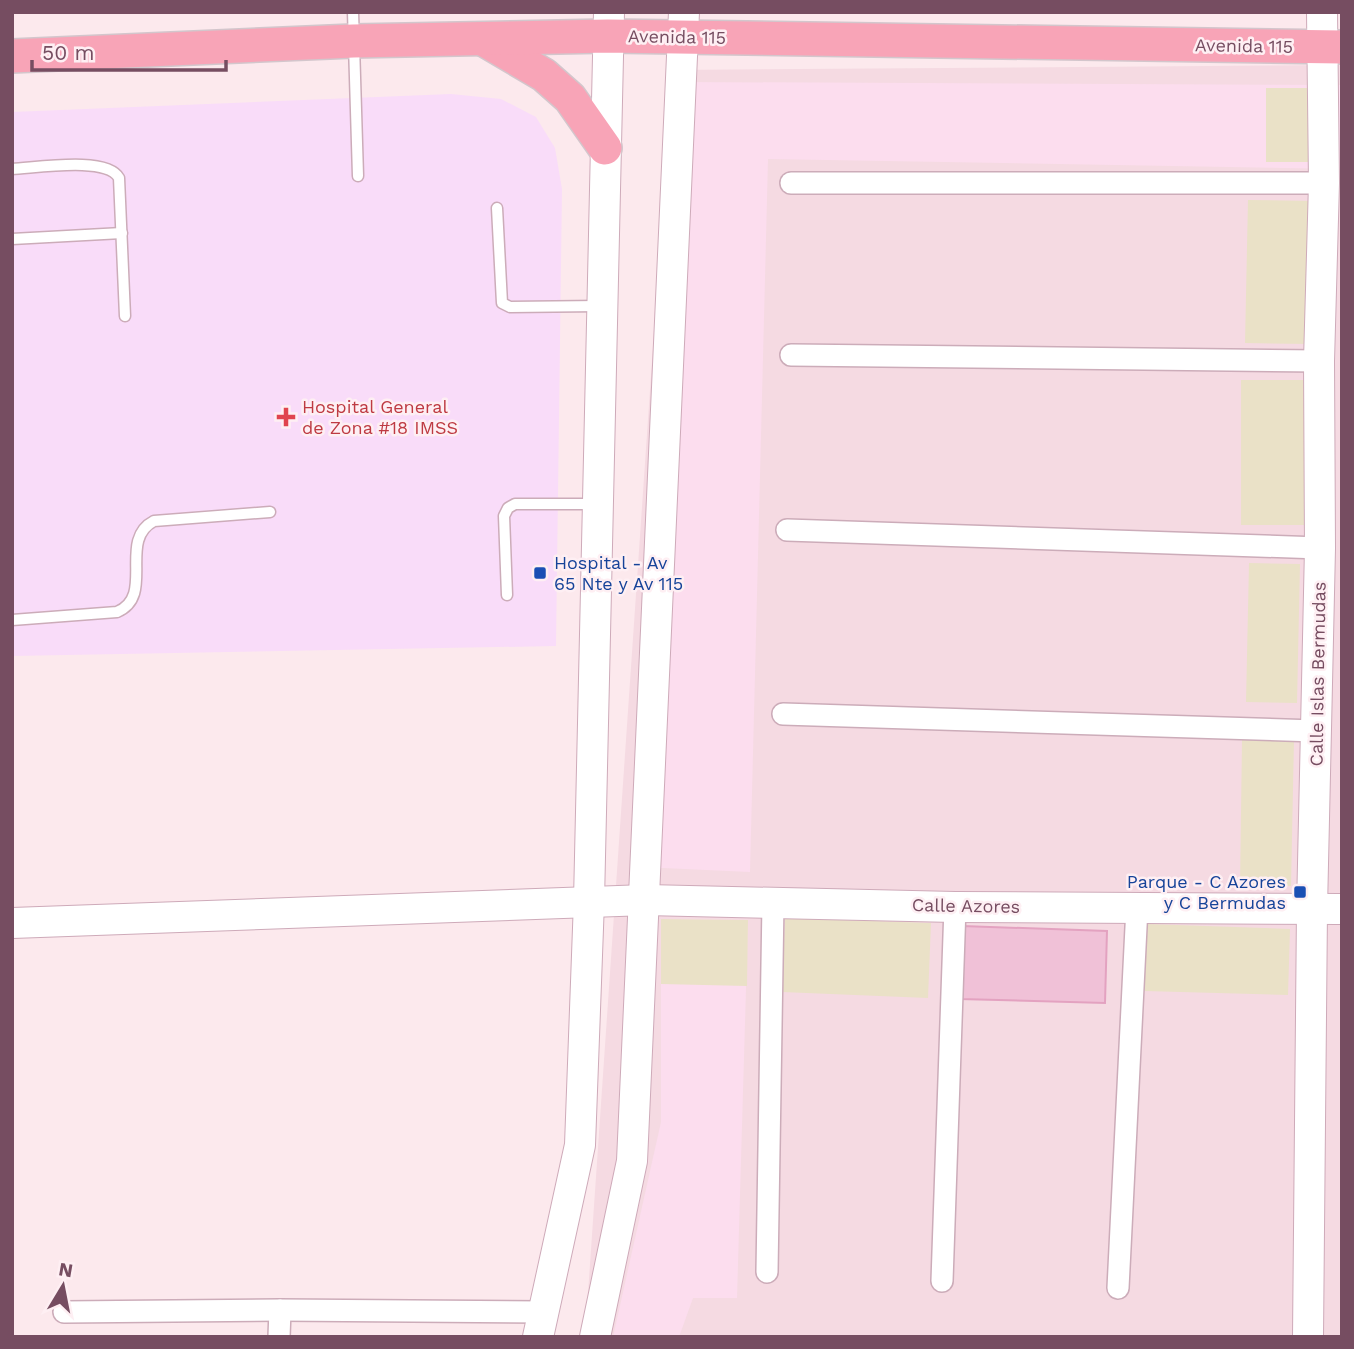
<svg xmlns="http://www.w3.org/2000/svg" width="1354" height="1349" font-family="'Work Sans',sans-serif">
<rect width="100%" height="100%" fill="#fce9ed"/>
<polygon fill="#f5dae2" points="1342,65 1342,1337 585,1337 672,70"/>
<g fill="#fcddee">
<polygon points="680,82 1342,85 1342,169 768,159 750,872 641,867"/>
<polygon points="661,919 748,920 737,1298 693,1298 679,1337 613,1337 661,1122"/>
</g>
<polygon fill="#f9dcf9" points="451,94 501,99 536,117 555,148 562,189 556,646 12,656 12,112"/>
<g fill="#eae1c7">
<polygon points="1266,88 1314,88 1315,162 1266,162"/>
<polygon points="1248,200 1313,201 1310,344 1245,343"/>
<polygon points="1241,380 1306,380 1305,525 1241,525"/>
<polygon points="1249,563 1300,564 1297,703 1246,702"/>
<polygon points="1242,739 1294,740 1291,886 1240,887"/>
<polygon points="785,918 931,923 928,998 782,992"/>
<polygon points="661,919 748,920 747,986 661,984"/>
<polygon points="1147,924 1290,929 1288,995 1144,991"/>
</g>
<polygon fill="#f0c1d7" stroke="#e3a2c0" stroke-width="2" points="962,926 1107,931 1105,1003 960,999"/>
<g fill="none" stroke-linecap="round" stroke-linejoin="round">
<g stroke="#ccacb9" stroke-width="13">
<g id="lane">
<polyline points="353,12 358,176"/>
<path d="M12,169C36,168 107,156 119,178L125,316"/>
<polyline points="497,208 502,303 510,307 599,306"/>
<polyline points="12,239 122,233"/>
<polyline points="507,595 504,516 508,508 515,504 595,504"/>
<path d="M12,620L117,612C156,596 117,540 154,521L270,512"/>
</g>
</g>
<g stroke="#ccacb9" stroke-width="24">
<g id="street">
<polyline points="791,183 1324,183"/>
<polyline points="791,355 1319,361"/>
<polyline points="787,530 1320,548"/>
<polyline points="783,714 1316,731"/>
<polyline points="767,1272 773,903"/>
<polyline points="942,1281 955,907"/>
<polyline points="1118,1288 1137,907"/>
<polyline points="64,1312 280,1310 543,1312"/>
<polyline points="279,1337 280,1310"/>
</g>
</g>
<g stroke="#ceaab9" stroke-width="32">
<g id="secondary">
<polyline points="12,923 646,900 955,907 1342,909"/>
<polyline points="538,1337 580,1145 589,901 609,12"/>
<polyline points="595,1337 632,1161 684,12"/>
<polyline points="1308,1337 1312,909 1320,548 1319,361 1324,183 1322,12"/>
</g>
</g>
<g stroke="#d3c6cc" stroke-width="36">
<g id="primary">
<polyline points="483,39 544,75 570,98 605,148"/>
<polyline points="12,56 353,41 608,36 1342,47"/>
</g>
</g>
<use href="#lane" stroke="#fff" stroke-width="10"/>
<use href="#street" stroke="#fff" stroke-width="21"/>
<use href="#secondary" stroke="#fff" stroke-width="30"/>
<use href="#primary" stroke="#f8a4b7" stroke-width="33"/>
</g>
<path fill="#e0444e" stroke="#feeff3" stroke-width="2.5" d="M282.5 406.5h7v7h7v7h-7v7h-7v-7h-7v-7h7z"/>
<g fill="#1a4fb4" stroke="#feeff3" stroke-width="2.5">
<rect x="533" y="566" width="14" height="14" rx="3.5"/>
<rect x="1293" y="885" width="14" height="14" rx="3.5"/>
</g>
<g text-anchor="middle" stroke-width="5" stroke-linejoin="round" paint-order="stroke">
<g font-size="18" fill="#764d61" stroke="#feeff3">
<text transform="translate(677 37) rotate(1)" y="6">Avenida 115</text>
<text transform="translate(1244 46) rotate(1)" y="6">Avenida 115</text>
<text transform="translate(1318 674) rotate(-89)" y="6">Calle Islas Bermudas</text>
<text transform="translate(966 906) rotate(1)" y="6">Calle Azores</text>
</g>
<g font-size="18" fill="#be3a42" stroke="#feeff3" text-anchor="start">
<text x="302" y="413">Hospital General<tspan x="302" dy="21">de Zona #18 IMSS</tspan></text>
</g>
<g font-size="18" fill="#164399" stroke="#feeff3" text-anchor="start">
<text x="554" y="569">Hospital - Av<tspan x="554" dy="21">65 Nte y Av 115</tspan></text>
<text x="1286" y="888" text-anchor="end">Parque - C Azores<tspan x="1286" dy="21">y C Bermudas</tspan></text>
</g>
</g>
<rect width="1354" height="1349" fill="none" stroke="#764d61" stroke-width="28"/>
<g transform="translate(63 1286) rotate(10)" stroke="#feeff3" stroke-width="5" paint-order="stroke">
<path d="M0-5L12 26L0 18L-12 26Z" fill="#764d61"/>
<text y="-10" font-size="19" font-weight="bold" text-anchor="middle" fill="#764d61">N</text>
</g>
<path d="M32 60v10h194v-10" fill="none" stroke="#764d61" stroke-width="3.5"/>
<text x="42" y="60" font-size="21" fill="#764d61" stroke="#feeff3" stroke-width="5" paint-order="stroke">50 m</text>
</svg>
